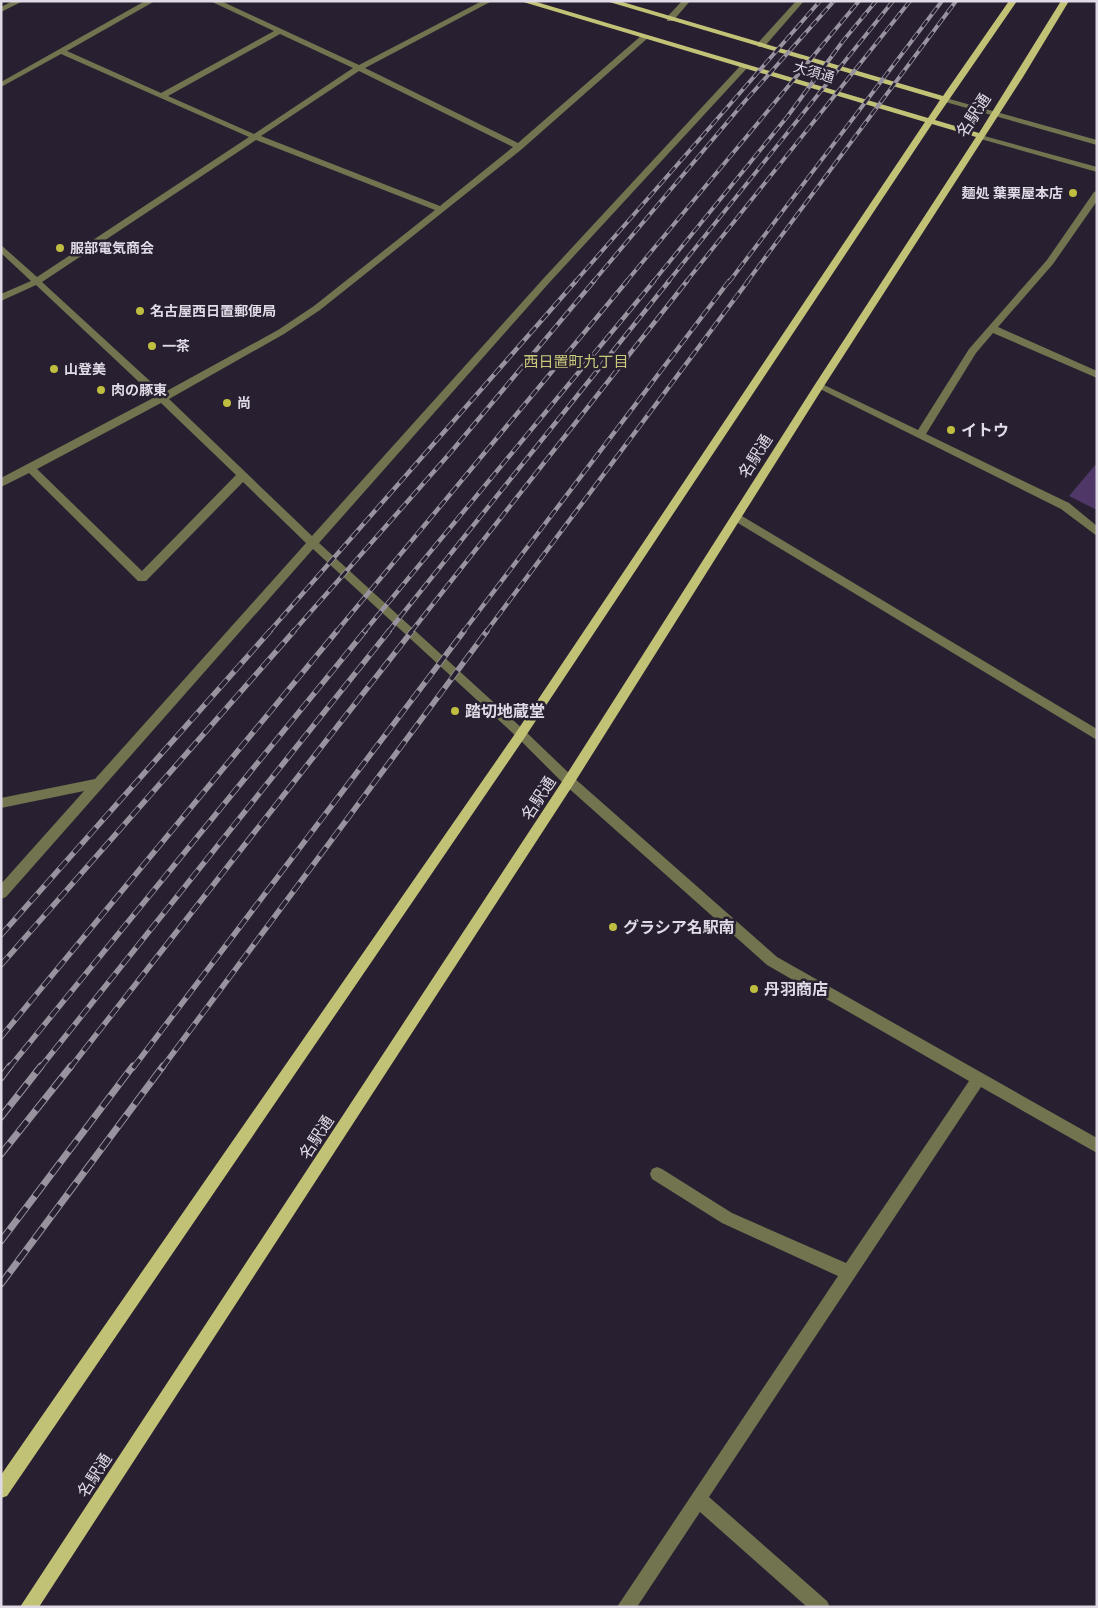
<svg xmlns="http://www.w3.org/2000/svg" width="1098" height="1608" font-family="Lato,'Noto Sans JP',sans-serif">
<rect width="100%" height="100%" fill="#282030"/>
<polygon fill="#4f3867" points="1097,463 1097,510 1069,496"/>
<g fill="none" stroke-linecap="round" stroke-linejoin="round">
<g fill="#72734f" fill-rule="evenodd">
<polygon points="13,1 23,1 1,12 1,7"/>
<path d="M145,1H155L67,51L161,93L274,31L210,1H221L359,65L482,1H492L365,68L518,143L642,35L649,37L522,149L320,310L284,334L169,399L312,536L543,279L742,64L749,66L549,283L319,543L525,731L573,777L777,957L1097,1138V1153L981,1087L709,1497L827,1601L830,1607H807L700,1512L637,1607H617L838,1276L722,1223L652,1179L650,1174L652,1169L657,1167L662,1169L732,1213L846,1263L969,1081L767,965L565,785L517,737L313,549L6,897L1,899V884L84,791L1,808V798L95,779L306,543L243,482L146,581H138L29,473L1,487V478L155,397L36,285L1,301V294L31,281L1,253V245L37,277L249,137L61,54L1,87V82ZM280,34L353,68L254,134L168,96ZM359,71L513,147L440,206L261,136ZM256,140L435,210L314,306L278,330L163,393L42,282ZM161,403L236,475L142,571L37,469Z"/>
<polygon points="682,1 690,1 673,21 667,21 667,17"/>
<polygon points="796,1 804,1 764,47 758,47 758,43"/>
<polygon points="942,97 1097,140 1097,145 942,101"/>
<polygon points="977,134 1097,167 1097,172 977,138"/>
<polygon points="1097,191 1097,201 1053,264 998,327 1097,371 1097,378 993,333 976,353 926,434 1069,503 1097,526 1097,536 1061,509 814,386 819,383 822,384 918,430 969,349 1047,260 1094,192"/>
<polygon points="737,513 1097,729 1097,740 733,520 732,517 733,514"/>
</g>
<polygon fill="#c2c277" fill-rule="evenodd" points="520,1 533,1 928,118 940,100 606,1 619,1 943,96 1009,1 1017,1 935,120 979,133 1061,1 1069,1 1023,77 824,386 573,785 39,1607 20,1607 565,777 814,386 976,137 932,124 525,737 7,1496 1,1498 1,1475 517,731 925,122"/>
<g stroke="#9993a0" stroke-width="4">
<g id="rail-far3">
<polyline points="575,282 820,1"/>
<polyline points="593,282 746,100 834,1"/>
<polyline points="626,282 859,1"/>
<polyline points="653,282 787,117 843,41 876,1"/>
<polyline points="668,282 893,1"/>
<polyline points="686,282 910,1"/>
<polyline points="729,282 942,1"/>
<polyline points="747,282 956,1"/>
</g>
</g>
<g stroke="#9993a0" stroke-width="4.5">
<g id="rail-far2">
<polyline points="269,632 576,281"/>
<polyline points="293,632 451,452 594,281"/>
<polyline points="336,632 627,281"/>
<polyline points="364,632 654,281"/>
<polyline points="388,632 669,281"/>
<polyline points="411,632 687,281"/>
<polyline points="463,632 729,281"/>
<polyline points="486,632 748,281"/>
</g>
</g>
<g stroke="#9993a0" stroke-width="5.5">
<g id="rail-far1">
<polyline points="1,935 270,631"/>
<polyline points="1,965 294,631"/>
<polyline points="1,1037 337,631"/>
<polyline points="9,1068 365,631"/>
<polyline points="40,1068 389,631"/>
<polyline points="70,1068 412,631"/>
<polyline points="133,1068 464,631"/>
<polyline points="162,1068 487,631"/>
</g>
</g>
<g stroke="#9993a0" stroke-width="7">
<g id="rail">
<polyline points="1,1078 10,1066"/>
<polyline points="1,1117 41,1066"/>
<polyline points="1,1154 71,1066"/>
<polyline points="1,1241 133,1066"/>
<polyline points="1,1284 163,1066"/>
</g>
</g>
<use href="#rail-far3" stroke="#282030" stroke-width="2.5" stroke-dasharray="8" stroke-linecap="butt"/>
<use href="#rail-far2" stroke="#282030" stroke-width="3" stroke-dasharray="9" stroke-linecap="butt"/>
<use href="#rail-far1" stroke="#282030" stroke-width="4" stroke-dasharray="11" stroke-linecap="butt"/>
<use href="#rail" stroke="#282030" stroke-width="5" stroke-dasharray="14" stroke-linecap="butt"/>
</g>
<g fill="#c0be41" stroke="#282030" stroke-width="2">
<circle cx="1073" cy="193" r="5"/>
<circle cx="60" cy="248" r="5"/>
<circle cx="140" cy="311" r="5"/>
<circle cx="152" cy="346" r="5"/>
<circle cx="54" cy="369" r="5"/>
<circle cx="101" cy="390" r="5"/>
<circle cx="227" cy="403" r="5"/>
<circle cx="951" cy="430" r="5"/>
<circle cx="455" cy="711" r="5"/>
<circle cx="613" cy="927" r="5"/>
<circle cx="754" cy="989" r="5"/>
</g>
<g text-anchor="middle" stroke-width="5" stroke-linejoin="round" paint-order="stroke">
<g font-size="14" fill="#dfdae5" stroke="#282030">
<text transform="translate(814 72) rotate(17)" y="5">大須通</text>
</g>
<g font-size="14" font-weight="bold" fill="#dfdae5" stroke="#282030" text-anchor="start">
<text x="1063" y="198" text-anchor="end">麺処 葉栗屋本店</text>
<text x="70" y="253">服部電気商会</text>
<text x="150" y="316">名古屋西日置郵便局</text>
<text x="162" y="351">一茶</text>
<text x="64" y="374">山登美</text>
<text x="111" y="395">肉の豚東</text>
<text x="237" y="408">尚</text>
</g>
<g font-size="15" fill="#c9c97b" stroke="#282030">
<text x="576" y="367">西日置町九丁目</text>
</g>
<g font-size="16" fill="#dfdae5" stroke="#282030">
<text transform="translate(973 115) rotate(-57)" y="6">名駅通</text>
<text transform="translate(755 456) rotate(-58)" y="6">名駅通</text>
<text transform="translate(538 798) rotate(-57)" y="6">名駅通</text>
<text transform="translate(316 1137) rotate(-57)" y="6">名駅通</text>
<text transform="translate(94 1475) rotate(-57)" y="6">名駅通</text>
</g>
<g font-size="16" font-weight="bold" fill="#dfdae5" stroke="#282030" text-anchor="start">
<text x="961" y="436">イトウ</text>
<text x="465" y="717">踏切地蔵堂</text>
<text x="623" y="933">グラシア名駅南</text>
<text x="764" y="995">丹羽商店</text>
</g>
</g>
<rect width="1098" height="1608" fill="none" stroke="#dfdae5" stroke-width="5"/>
</svg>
